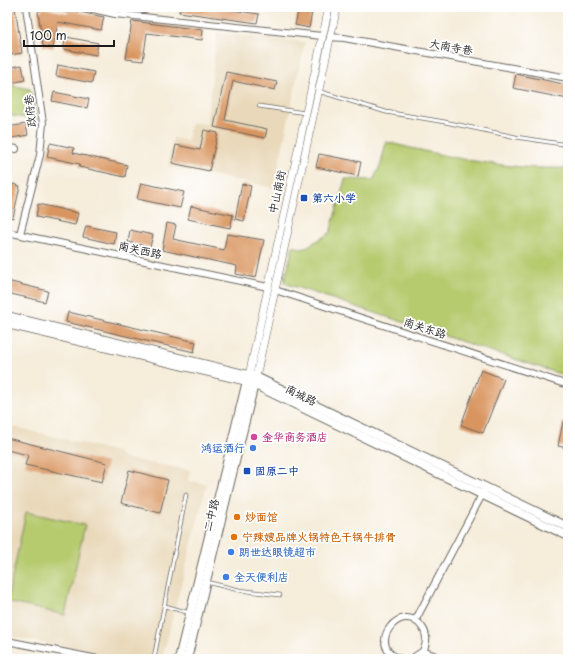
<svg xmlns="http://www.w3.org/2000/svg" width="575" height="666" font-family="'Playpen Sans','LXGW WenKai TC',sans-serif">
<rect width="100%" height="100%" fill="#fff"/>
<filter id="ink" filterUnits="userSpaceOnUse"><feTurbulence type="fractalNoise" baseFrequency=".025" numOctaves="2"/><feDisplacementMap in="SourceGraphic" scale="8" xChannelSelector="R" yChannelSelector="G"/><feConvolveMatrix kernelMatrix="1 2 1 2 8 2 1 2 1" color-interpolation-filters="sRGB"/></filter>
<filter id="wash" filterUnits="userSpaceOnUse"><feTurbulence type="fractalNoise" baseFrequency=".012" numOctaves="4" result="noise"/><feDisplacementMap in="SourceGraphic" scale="16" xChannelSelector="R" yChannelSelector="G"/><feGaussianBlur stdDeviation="0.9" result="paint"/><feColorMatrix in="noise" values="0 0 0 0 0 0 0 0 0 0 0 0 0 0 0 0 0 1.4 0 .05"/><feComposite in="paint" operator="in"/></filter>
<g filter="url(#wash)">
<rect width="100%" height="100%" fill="#f6eddb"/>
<g fill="#e9d9ba">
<polygon points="217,32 305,42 274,188 168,166 173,138 187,141 191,123 207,124"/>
<polygon points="7,425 118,452 123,458 190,470 188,481 207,484 162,659 126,659 7,636"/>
</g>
<g fill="#b6ca6e" stroke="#697345">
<polygon points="7,84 30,89 37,120 7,115"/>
<path d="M386,142C448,157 504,170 568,168V328L563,375L284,283L293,246L303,249L330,233L345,179L373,180L381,164Z"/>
<polygon points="26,512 85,525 65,615 7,602"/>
</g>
<g id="blocks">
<g fill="#d9955f">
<polygon points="7,7 15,7 22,53 10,55 7,34"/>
<polygon points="180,7 202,9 202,7 211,7 259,14 257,23 179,12"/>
<polygon points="299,7 313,7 309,28 295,25"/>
<polygon points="44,8 68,13 69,10 104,17 101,30 58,22 53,48 43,46 38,12"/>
<polygon points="132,21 203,30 202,40 147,33 143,61 126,59"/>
<polygon points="66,37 98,43 96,55 63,49"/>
<polygon points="22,65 25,80 7,84 7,68"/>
<polygon points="58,65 94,72 92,83 56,76"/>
<polygon points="226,72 277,82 275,90 233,81 225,120 267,129 265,138 214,127"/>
<polygon points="516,74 568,85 568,99 513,88"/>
<polygon points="54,92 89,99 87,108 52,101"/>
<polygon points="26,124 28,135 7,139 7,127"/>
<polygon points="204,130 218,133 209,171 172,163 176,145 200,150"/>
<polygon points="50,143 74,148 73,153 127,165 125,177 79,167 80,164 47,157"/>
<polygon points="319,154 361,162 358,176 316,167"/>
<polygon points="7,168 12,169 9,184 7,184"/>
<polygon points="141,183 184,192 180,208 137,199"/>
<polygon points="13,184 20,186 13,218 7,216 7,205 8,205"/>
<polygon points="242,184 251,186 244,221 235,219"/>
<polygon points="38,204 78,213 75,225 36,217"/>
<polygon points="191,206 233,215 230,228 188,219"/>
<polygon points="167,223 176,225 173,239 224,250 227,234 264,240 256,278 236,274 237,266 162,250"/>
<polygon points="86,226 116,232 114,244 83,237"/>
<polygon points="130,230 153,235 150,247 128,242"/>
<polygon points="7,281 48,291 45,302 7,293"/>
<polygon points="68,312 196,342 194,352 66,322"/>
<polygon points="481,370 504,379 483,433 461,425"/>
<polygon points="563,422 568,423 568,448 558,446"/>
<polygon points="7,438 107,463 102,482 25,465 28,455 7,450"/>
<polygon points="129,470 168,480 160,513 121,503"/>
</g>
</g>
</g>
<g filter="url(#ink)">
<use href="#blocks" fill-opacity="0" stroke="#68655f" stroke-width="1"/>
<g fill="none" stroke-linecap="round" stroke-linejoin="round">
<g stroke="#68655f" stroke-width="4.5">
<g id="service">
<polyline points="318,91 386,112 445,122 516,137 568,145"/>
<polyline points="259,106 305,113"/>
<polyline points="206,582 239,590 280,595"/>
<polyline points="165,606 190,613"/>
<polyline points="154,658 186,495"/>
</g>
</g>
<g stroke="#68655f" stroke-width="8">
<g id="minor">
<polyline points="84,7 115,14 322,36"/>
<polyline points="330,37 344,38 568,78"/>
<polyline points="7,147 16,149"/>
<polyline points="7,232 268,287"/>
<polyline points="20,234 40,155 43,123 26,7"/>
<polyline points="275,290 568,385"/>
<polyline points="415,621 484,491"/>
<polyline points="7,641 98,659"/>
<polyline points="423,651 443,659"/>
<path d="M401,659C363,647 402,598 422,627C428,635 427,643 423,651L411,659"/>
</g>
</g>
<g stroke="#68655f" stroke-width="8">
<g id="tertiary">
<polyline points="256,377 337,7"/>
<polyline points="248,380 329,7"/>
</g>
</g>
<g stroke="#68655f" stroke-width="10">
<g id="secondary">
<polyline points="7,316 256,377 568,527"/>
<polyline points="7,324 247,381 568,536"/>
<polyline points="179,659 247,381"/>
<polyline points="187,659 255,380"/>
</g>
</g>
<use href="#service" stroke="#fff" stroke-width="3"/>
<use href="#minor" stroke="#fff" stroke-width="6"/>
<use href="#tertiary" stroke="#fff" stroke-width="7"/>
<use href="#secondary" stroke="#fff" stroke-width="8"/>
</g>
</g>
<g fill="#1a4fb4" stroke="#fff" stroke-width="1.5">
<rect x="300" y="194" width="8" height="8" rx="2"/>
<rect x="243" y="467" width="8" height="8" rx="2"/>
</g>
<circle fill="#d1479c" stroke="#fff" stroke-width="1.5" cx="254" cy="437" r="4"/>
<g fill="#3f7fe0" stroke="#fff" stroke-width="1.5">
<circle cx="253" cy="448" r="4"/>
<circle cx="231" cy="552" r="4"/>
<circle cx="226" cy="577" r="4"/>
</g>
<g fill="#e8710a" stroke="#fff" stroke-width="1.5">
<circle cx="237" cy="517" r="4"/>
<circle cx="234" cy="537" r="4"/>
</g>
<g text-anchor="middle" stroke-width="3.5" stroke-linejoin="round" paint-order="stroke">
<g font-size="11" fill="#1c1c1c" stroke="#fff">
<text transform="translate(451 47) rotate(10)" y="4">大南寺巷</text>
<text transform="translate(30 111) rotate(-96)" y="4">政府巷</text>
<text transform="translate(277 192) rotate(-78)" y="4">中山南街</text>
<text transform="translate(140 250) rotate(12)" y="4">南关西路</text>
<text transform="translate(425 328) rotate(18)" y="4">南关东路</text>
<text transform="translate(301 395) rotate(26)" y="4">南城路</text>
<text transform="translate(211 515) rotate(-76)" y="4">二中路</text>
</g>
<g font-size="11" font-weight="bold" fill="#164399" stroke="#fff" text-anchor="start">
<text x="312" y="202">第六小学</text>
<text x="255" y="475">固原二中</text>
</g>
<g font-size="11" font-weight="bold" fill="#b23c85" stroke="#fff" text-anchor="start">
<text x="262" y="441">金华商务酒店</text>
</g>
<g font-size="11" font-weight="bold" fill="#366cbe" stroke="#fff" text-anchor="start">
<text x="245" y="452" text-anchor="end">鸿运酒行</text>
<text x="239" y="556">朗世达眼镜超市</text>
<text x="234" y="581">全天便利店</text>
</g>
<g font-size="11" font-weight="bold" fill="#c56008" stroke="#fff" text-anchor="start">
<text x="245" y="521">炒面馆</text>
<text x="242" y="541">宁辣嫂品牌火锅特色干锅牛排骨</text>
</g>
</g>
<rect width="575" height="666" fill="none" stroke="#fff" stroke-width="24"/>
<path d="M24 40v6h90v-6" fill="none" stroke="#1c1c1c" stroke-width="2"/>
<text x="30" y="40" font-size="12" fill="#1c1c1c" stroke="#ffffff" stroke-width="3" paint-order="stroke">100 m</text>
</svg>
